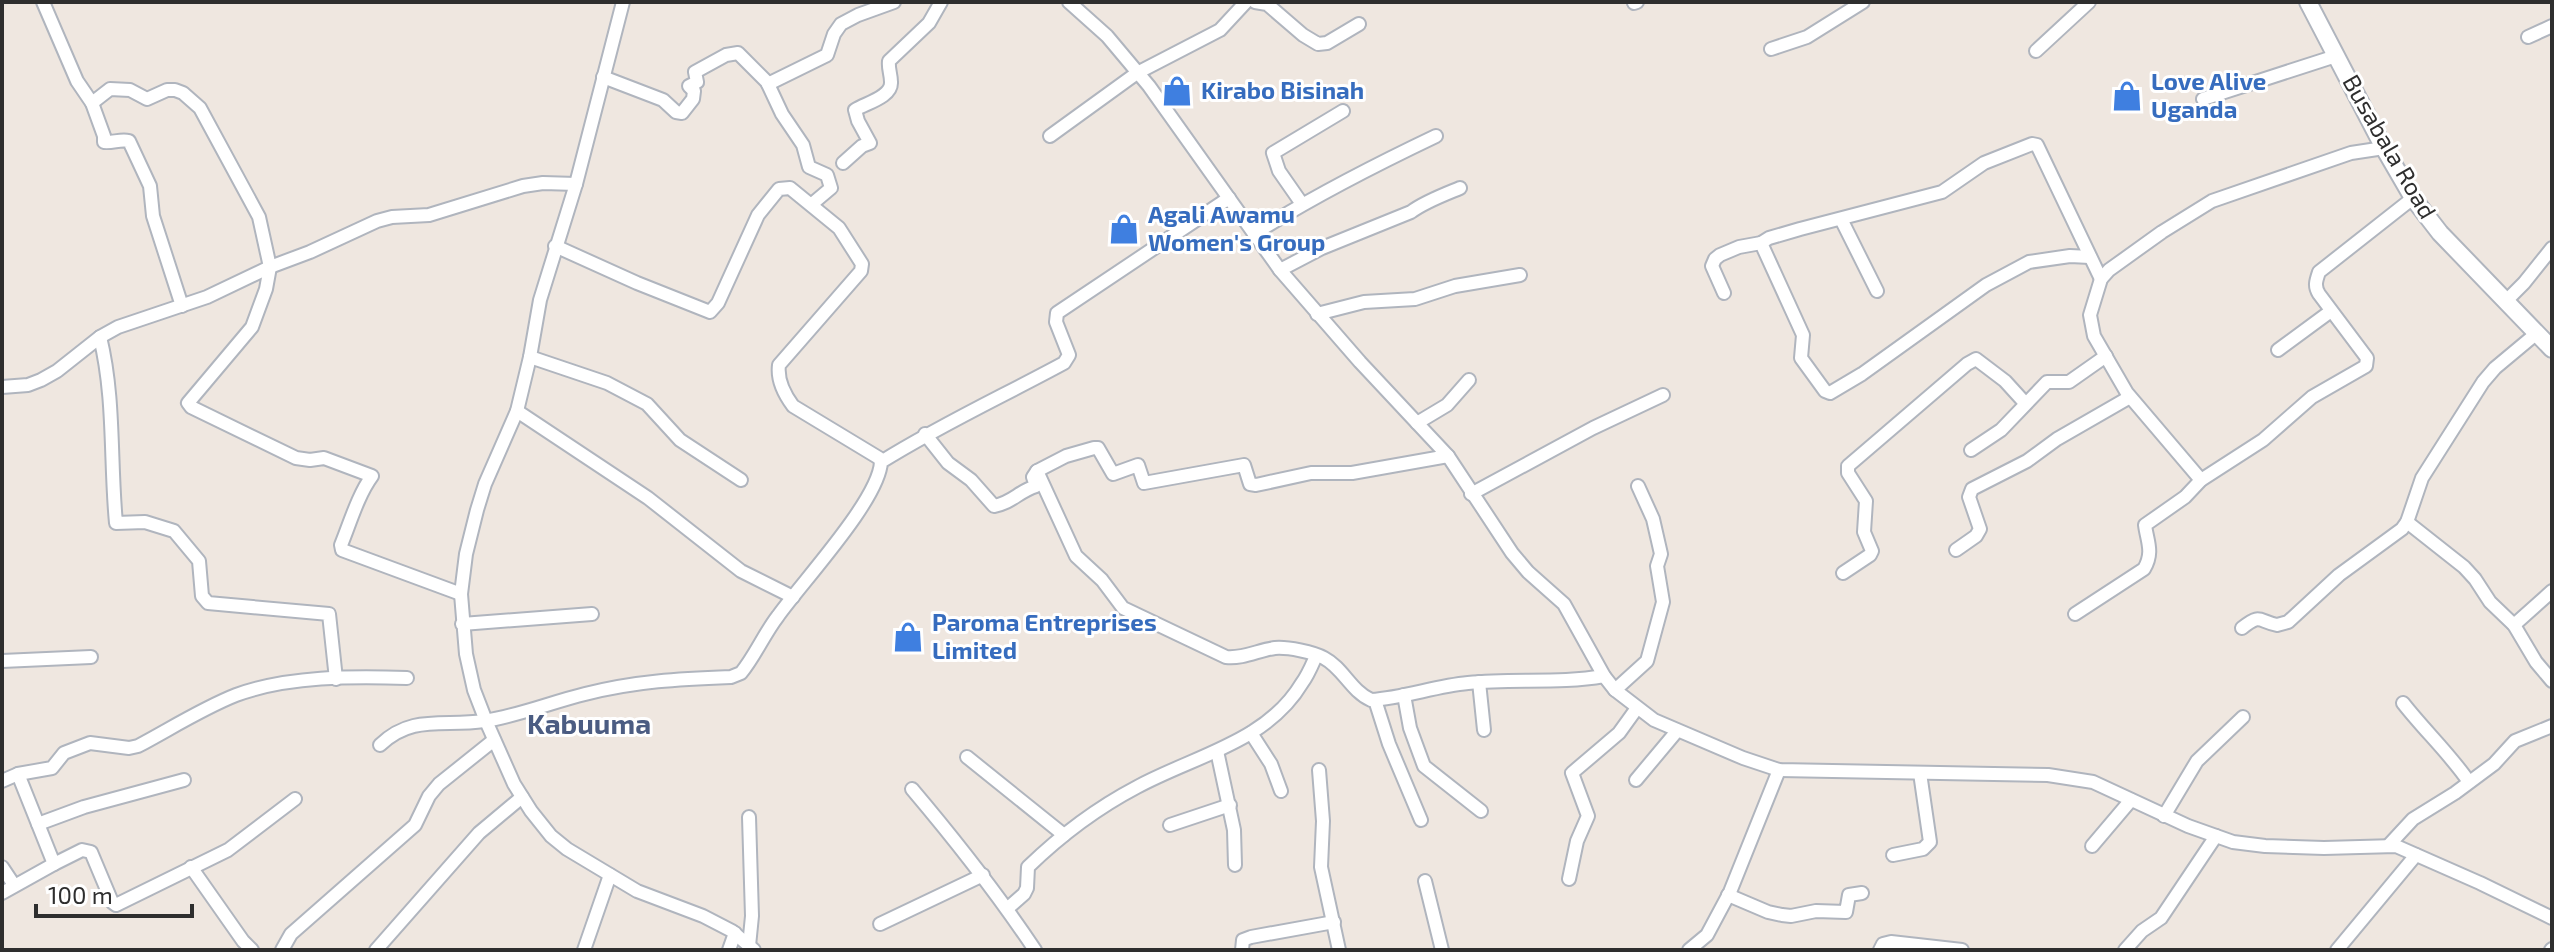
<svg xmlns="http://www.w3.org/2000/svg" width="2554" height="952" font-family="'Exo 2',sans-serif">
<rect width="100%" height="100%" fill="#efe7e0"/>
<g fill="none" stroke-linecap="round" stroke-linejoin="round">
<g stroke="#b0b5be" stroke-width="16">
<g id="minor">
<path d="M43,2L77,81L92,103L104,136V142C113,143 120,139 129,141L150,186L153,216L182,306"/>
<polyline points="623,2 576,184 540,300 530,357 517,411 485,484 477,510 466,554 461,594 466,654 474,690 486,721 514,784 531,811 551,836 567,849 637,891 703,916 732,931 754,950"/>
<polyline points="1069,2 1107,36 1149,86 1280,270 1360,362 1448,456 1512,553 1528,572 1564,604 1604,676 1615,690 1654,720 1743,758 1779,770 2048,775 2093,782 2188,826 2233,842 2265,846 2324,848 2396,846 2480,883 2552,918"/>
<polyline points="1255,2 1267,4 1303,35 1318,44 1327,43 1359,24"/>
<polyline points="1634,3 1637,2"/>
<polyline points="2528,37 2552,26"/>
<polyline points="1771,49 1807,37 1863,2"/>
<polyline points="2036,51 2089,2"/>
<polyline points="603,77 663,100 676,112 682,113 693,99 694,91 689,86 697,82 695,72 726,55 738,53 767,82 782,114 803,145 809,167 827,175 831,188 812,204"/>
<polyline points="768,84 827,55 834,34 841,24 858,15 894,2"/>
<polyline points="2203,99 2336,56"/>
<path d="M92,103L110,89L130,90L147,99L167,90H175L183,93L200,108L259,217L270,267L266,289L252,327L188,403L191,407L296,458L310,460L324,458L372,476C358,495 350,523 341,545L342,550L461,594"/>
<polyline points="1050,136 1137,73 1220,30 1246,2"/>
<path d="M843,163L862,146L870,143L858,121L855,110C866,103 892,97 891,82C891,74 888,69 889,61L929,23L941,2"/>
<polyline points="1302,204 1279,171 1273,153 1343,111"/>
<polyline points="1841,219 1877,291"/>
<path d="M1254,234C1312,197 1373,166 1436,136"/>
<polyline points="1761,243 1803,335 1801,358 1825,391 1830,393 1862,374 1986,285 2029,262 2070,256 2090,257"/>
<path d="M555,246L637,283L710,312L718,303L758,215L779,189L790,188L839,228L862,264L861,271L854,279L779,365C777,380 784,394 793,406L879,458L881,462"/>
<path d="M1280,270L1322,248L1411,212C1424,202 1443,195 1460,188"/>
<polyline points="1724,293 1712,266 1715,259 1720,255 1739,247 1761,243 1769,238 1800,229 1942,192 1984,163 2032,144 2037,145 2101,279"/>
<polyline points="2506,301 2524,283 2552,248"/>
<polyline points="1317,314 1364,302 1415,299 1455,286 1520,275"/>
<path d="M100,337C115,398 110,461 116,523L145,522L174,531L199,561L202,596L208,603L329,614L336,679"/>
<polyline points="2278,350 2331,311"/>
<polyline points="530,357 607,383 647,404 680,440 741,480"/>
<polyline points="2,387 28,385 41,380 57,371 100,337 118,327 207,297 270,267 310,252 377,221 392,217 429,215 523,186 543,183 576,184"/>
<polyline points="517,411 648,498 741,571 793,597"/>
<polyline points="1417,423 1447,405 1469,380"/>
<path d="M925,434L948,463L971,480L994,506C1012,503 1019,491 1036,486L1033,477L1037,471L1076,556L1102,580L1123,608L1226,657C1243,659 1259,650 1275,648C1288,647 1313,652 1324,658C1343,668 1351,691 1371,700C1404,698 1435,686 1468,683C1514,678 1559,684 1604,676"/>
<polyline points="1971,450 2001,430 2047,382 2069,382 2106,356"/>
<polyline points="1037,471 1066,456 1094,448 1098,448 1113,474 1138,465 1144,483 1244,465 1250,484 1256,485 1311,473 1352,473 1448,456"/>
<polyline points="2201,480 2127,393 2094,336 2090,315 2101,279 2109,270 2162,232 2212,201 2351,153 2384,148"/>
<polyline points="1471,494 1593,428 1663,395"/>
<polyline points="2407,522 2464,567 2475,579 2490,602 2514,625 2536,662 2552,681"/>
<polyline points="1956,550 1976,536 1980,529 1969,497 1972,489 2027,461 2057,439 2130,397"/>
<polyline points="1843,573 1870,555 1872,551 1864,532 1866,501 1848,473 1848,466 1967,364 1976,359 2005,381 2025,403"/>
<path d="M2075,614L2144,569C2154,552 2147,541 2145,525L2185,497L2201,480L2263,440L2312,397L2366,366L2367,358L2319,294C2314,286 2316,281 2319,272L2413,198"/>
<polyline points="462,624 592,614"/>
<polyline points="2514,625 2552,591"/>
<path d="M2242,628C2261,613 2258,621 2277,625L2288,622L2339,575L2402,529L2407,522L2422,478L2483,382L2495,368L2537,333"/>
<polyline points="2,661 91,657"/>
<polyline points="1479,682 1484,730"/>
<polyline points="1615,690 1647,661 1663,602 1657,566 1661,554 1653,519 1638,486"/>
<polyline points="1404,695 1410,728 1424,766 1481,811"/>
<polyline points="1375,700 1389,744 1421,820"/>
<path d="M2403,703C2424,730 2450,754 2469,782"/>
<polyline points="1251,733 1271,764 1281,791"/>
<path d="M380,745C412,714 444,727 484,721C518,716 552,702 585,694C636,681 679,679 731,677L741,673C755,656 764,634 778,616C802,582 879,500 881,462C940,425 1003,396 1064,363L1069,355L1056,322L1057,313L1229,198"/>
<polyline points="1217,751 1234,830 1235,865"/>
<polyline points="967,757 1064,835"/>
<polyline points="1319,770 1323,821 1321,867 1339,950"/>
<polyline points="18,774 54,864 82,850 91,852 112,902 116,905 228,850 295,799"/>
<polyline points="1636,780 1677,731"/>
<path d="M2,781L18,774L52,768L64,753L90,743L129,748L138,746C170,729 203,708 236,695C287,676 354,676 407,678"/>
<path d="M912,789C956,841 997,893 1035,950"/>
<polyline points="2164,816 2197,761 2243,717"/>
<polyline points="38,824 84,807 184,780"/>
<polyline points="1170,825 1230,805"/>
<polyline points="2092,846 2131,800"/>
<polyline points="2388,846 2413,819 2455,793 2494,764 2515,741 2552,726"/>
<polyline points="1893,855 1923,849 1930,842 1920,773"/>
<polyline points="2,867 14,885"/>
<polyline points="191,867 243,941 252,950"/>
<polyline points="1569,879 1577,841 1588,816 1572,773 1619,733 1637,708"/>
<polyline points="1425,881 1442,950"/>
<polyline points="2,893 54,864"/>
<polyline points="1728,895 1768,912 1782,915 1791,916 1816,911 1846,912 1849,895 1862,893"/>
<path d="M1008,908L1024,894L1027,888L1028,867C1060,836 1097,808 1137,787C1194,756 1267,742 1302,683C1308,675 1312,665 1316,656"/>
<polyline points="880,924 983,875"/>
<polyline points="749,946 752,916 749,817"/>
<polyline points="282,950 291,934 415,825 429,796 439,784 494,740"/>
<polyline points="376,950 479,833 522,797"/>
<polyline points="584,950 610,875"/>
<polyline points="729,950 735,933"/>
<polyline points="1242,950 1243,940 1251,937 1334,922"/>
<polyline points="1689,950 1707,935 1730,892 1779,770"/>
<polyline points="1880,950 1883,944 1891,942 1962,950"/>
<polyline points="2125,950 2142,931 2161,918 2216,836"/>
<polyline points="2337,950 2416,855"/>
<polyline points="2551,950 2552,949"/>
</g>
</g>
<g stroke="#b0b5be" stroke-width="20">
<polyline id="tertiary" points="2308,2 2384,148 2413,198 2440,233 2552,349"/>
</g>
<use href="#minor" stroke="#fff" stroke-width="12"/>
<use href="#tertiary" stroke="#fff" stroke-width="16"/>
</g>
<defs>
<g id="shop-bare" transform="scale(2.4)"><path d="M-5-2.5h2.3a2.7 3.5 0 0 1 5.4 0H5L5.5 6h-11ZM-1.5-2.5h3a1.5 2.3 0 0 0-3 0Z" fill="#3f7fe0" stroke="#fff" stroke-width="2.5" paint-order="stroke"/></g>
</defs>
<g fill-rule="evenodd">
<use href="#shop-bare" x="1177" y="91"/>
<use href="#shop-bare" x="2127" y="96"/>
<use href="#shop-bare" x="1124" y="229"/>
<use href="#shop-bare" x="908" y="637"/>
</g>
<g text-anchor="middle" stroke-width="6" stroke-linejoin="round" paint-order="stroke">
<g font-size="24" font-weight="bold" fill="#366cbe" stroke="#fff" text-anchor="start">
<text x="2151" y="90">Love Alive<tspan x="2151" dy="28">Uganda</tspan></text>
<text x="1201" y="99">Kirabo Bisinah</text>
<text x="1148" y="223">Agali Awamu<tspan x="1148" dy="28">Women's Group</tspan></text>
<text x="932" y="631">Paroma Entreprises<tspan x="932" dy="28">Limited</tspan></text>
</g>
<g font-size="24" fill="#2e2e2e" stroke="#fff">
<text transform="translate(2389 147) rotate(60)" y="8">Busabala Road</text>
</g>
<g font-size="28" font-weight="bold" fill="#4b5c82" stroke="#fff">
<text x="589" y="734">Kabuuma</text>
</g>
</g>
<rect width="2554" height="952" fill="none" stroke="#2e2e2e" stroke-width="8"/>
<path d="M36 904v12h156v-12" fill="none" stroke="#2e2e2e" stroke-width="4"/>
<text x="48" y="904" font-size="24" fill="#2e2e2e" stroke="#ffffff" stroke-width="6" paint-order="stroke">100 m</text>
</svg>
